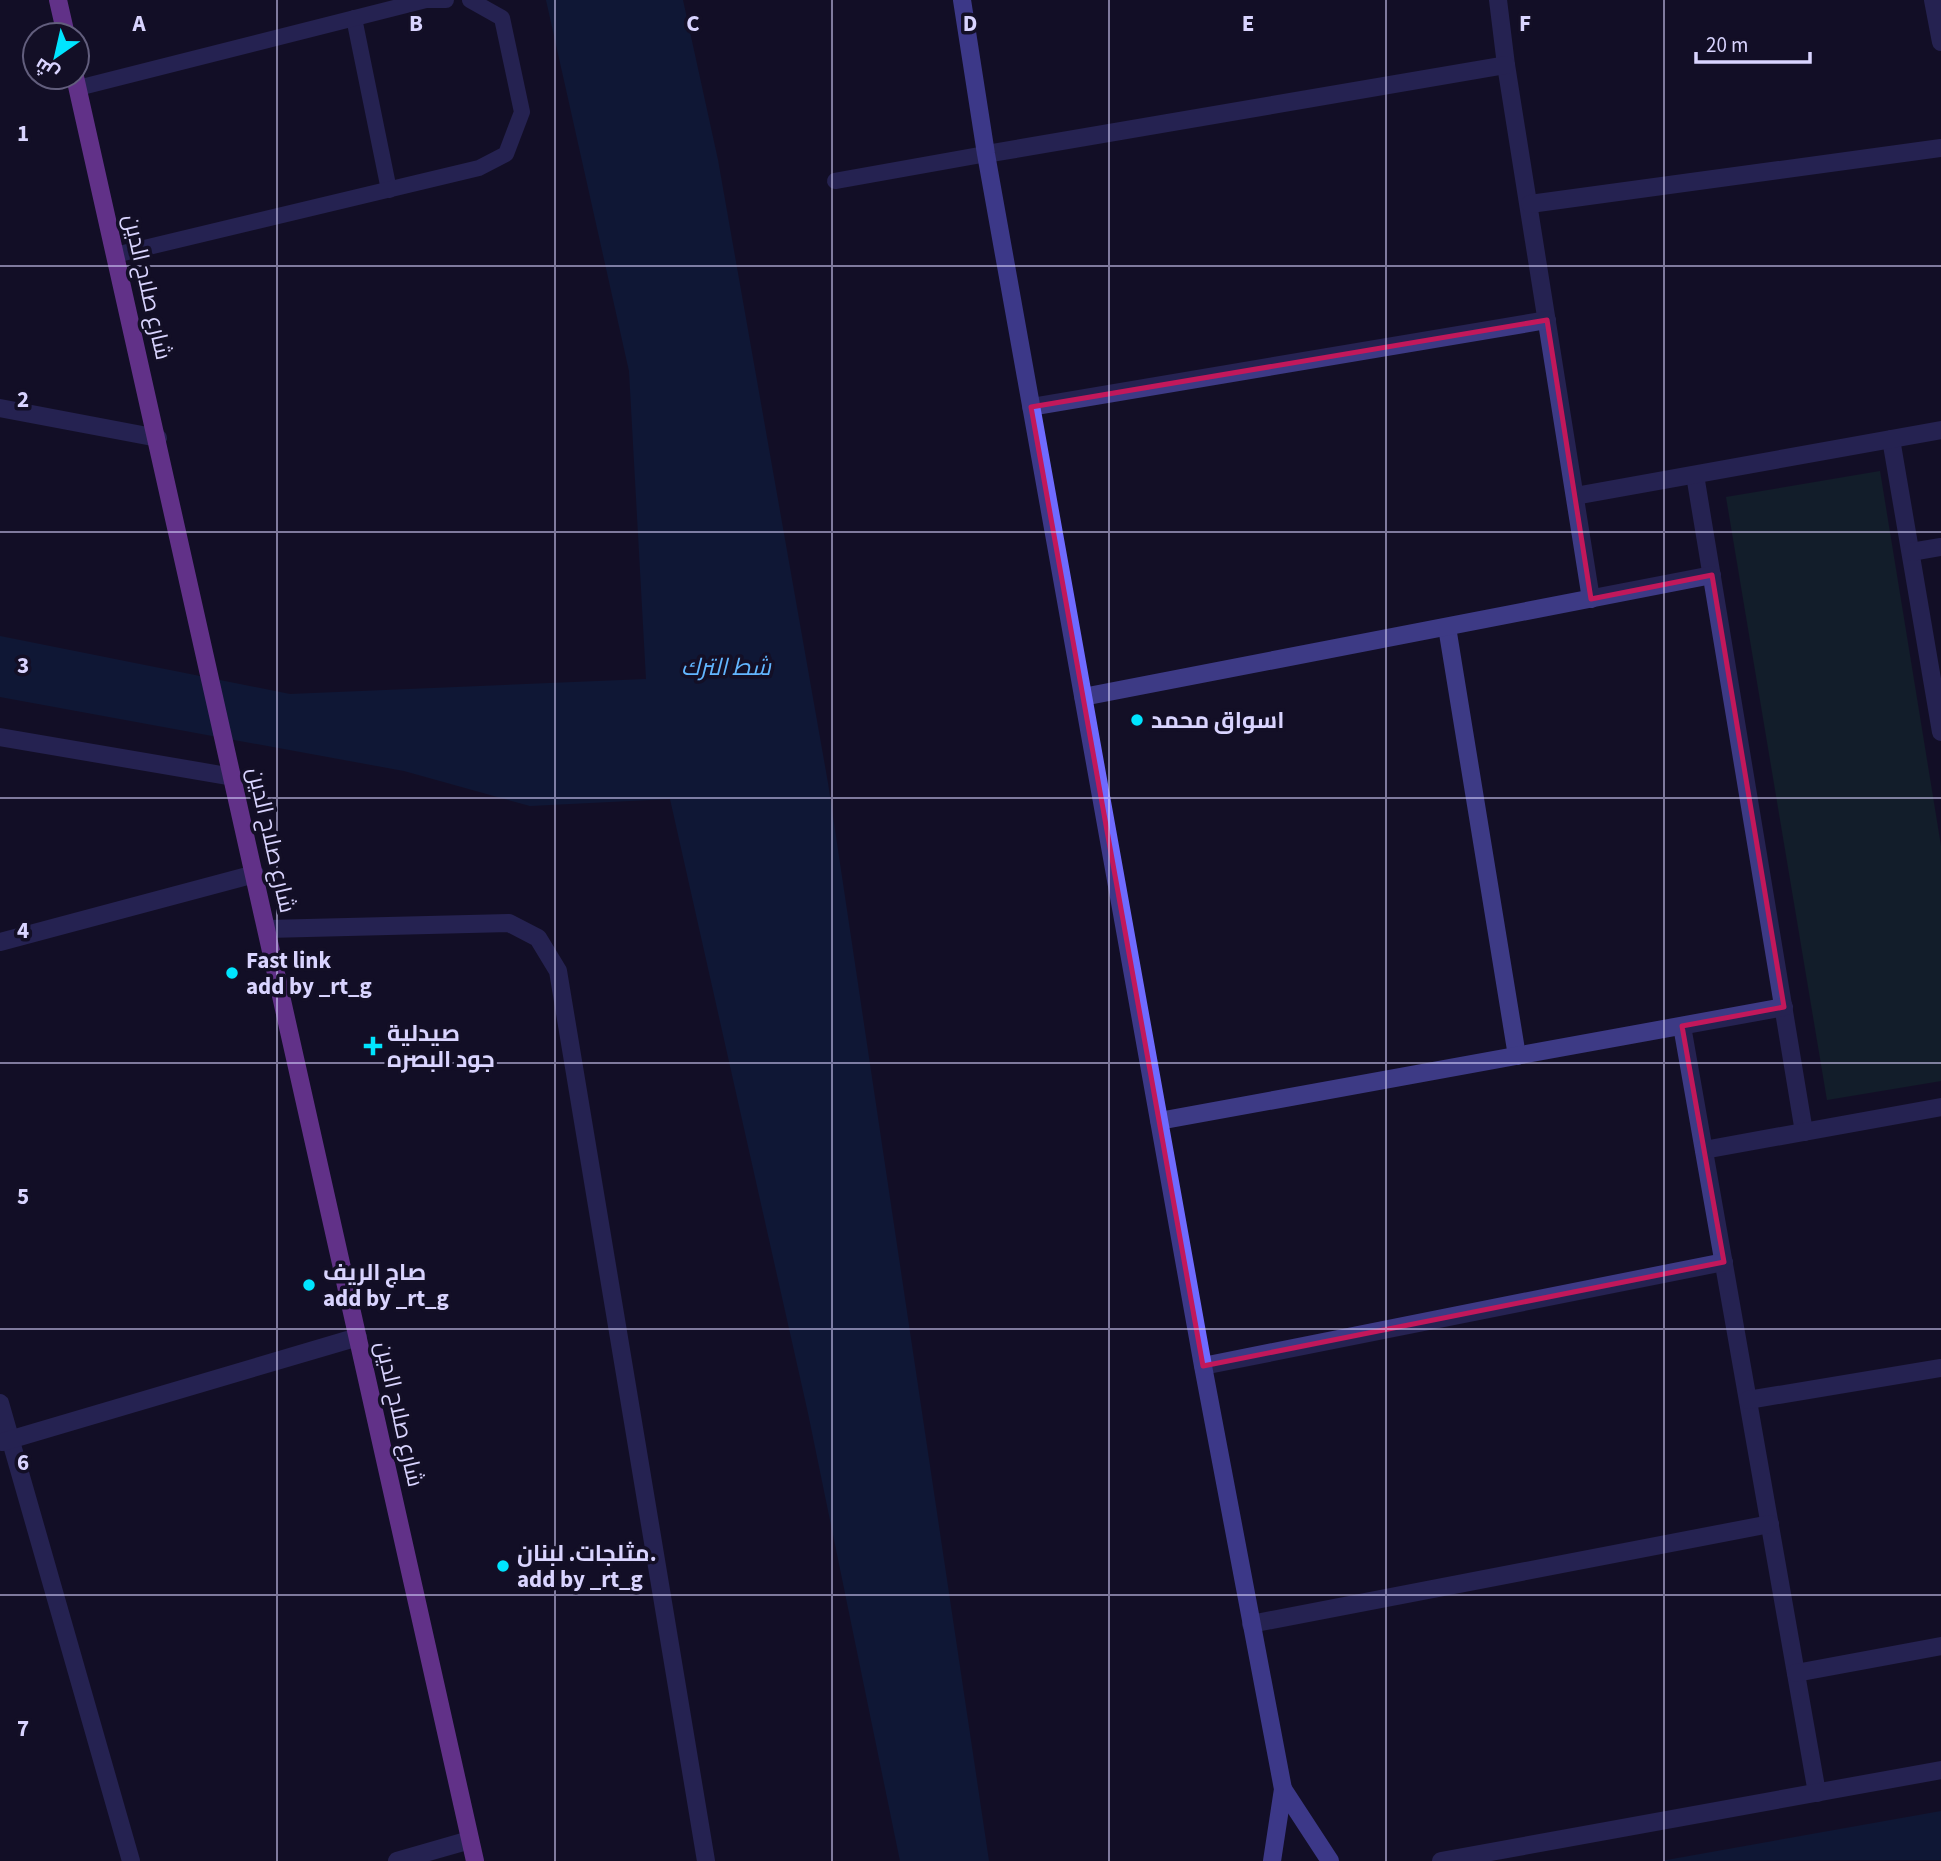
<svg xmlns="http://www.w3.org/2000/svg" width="1941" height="1861" font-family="'Source Sans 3',Cairo,sans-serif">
<rect width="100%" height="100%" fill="#130f26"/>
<polygon fill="#12302f" points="1880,471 1941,846 1941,1081 1827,1100 1726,497"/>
<g fill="#0c2248">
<polygon points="546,0 683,0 718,160 828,783 989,1861 900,1861 808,1413 670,799 530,806 404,771 0,697 0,636 290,694 646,679 629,371"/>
<polygon points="1941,1811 1941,1860 1661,1861"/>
</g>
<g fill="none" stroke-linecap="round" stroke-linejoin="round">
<g stroke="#3d3a85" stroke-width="16">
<polyline points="354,18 389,190"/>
<polyline points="78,88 426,0 446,0"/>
<polyline points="835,181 986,154"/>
<polyline points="115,255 479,168 506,154 522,112 502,18 470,0"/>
</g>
<g stroke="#3d3a85" stroke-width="18">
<polyline points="1498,0 1506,65 1591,599"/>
<polyline points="1933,0 1941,42"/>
<polyline points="986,154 1506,65"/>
<polyline points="1530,204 1941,148"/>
<polyline points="1031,407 1547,320"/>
<polyline points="0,408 158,438"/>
<polyline points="1891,439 1941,732"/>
<polyline points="1695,475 1804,1132"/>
<polyline points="1575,496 1941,430"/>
<polyline points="1911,552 1941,547"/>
<polyline points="1447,627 1517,1056"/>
<polyline points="1083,697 1712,575"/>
<polyline points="0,737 233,777"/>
<polyline points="267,929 509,923 538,938 558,971 706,1861"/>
<polyline points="0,942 255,874"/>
<polyline points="1682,1026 1817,1793"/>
<polyline points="1159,1121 1784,1007"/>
<polyline points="1704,1150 1941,1107"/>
<polyline points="1203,1366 1724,1262"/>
<polyline points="1748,1400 1941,1368"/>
<polyline points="0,1403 131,1861"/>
<polyline points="2,1442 358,1337"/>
<polyline points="1251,1624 1770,1524"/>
<polyline points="1796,1673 1941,1646"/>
<polyline points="397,1861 470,1840"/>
<polyline points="1441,1861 1941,1770"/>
</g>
<g stroke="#6f6bff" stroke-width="18">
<polyline points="962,0 986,154 1203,1366 1283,1789 1272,1861"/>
<polyline points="1283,1789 1330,1861"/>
</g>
<g stroke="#c25bff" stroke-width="18">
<polyline points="58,0 66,35"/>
<polyline points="75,77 475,1861"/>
</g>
</g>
<path d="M0 0H1941V1861H0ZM1547,320L1591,599L1712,575L1784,1007L1682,1026L1724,1262L1203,1366L1031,407Z" fill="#130f26" fill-opacity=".55" fill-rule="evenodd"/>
<path fill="none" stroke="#c2185b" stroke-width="5" stroke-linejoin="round" d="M1547,320L1591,599L1712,575L1784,1007L1682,1026L1724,1262L1203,1366L1031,407Z"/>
<path fill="none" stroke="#d9d4ff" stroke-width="2" stroke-opacity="0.55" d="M277,0V1861M555,0V1861M832,0V1861M1109,0V1861M1386,0V1861M1664,0V1861M0,266H1941M0,532H1941M0,798H1941M0,1063H1941M0,1329H1941M0,1595H1941"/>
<g fill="#00e5ff" stroke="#130f26" stroke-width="2.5">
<circle cx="1137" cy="720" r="7"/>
<circle cx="232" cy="973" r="7"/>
<path d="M369.5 1035.5h7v7h7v7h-7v7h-7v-7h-7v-7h7z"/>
<circle cx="309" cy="1285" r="7"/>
<circle cx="503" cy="1566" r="7"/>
</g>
<g text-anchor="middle" stroke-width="7" stroke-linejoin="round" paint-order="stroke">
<g font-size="23" fill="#d9d4ff" stroke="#130f26">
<text transform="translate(148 287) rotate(77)" y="8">شارع صلاح الدين</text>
<text transform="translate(272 840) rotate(77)" y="8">شارع صلاح الدين</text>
<text transform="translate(400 1414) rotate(77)" y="8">شارع صلاح الدين</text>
</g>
<g font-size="23" font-weight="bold" fill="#d9d4ff" stroke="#130f26" text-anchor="start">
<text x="1151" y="728">اسواق محمد</text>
<text x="246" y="968">Fast link<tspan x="246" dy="26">add by _rt_g</tspan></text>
<text x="387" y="1041">صيدلية<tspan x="387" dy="26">جود البصره</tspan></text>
<text x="323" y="1280">صاج الريف<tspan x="323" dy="26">add by _rt_g</tspan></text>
<text x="517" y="1561">مثلجات. لبنان.<tspan x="517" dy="26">add by _rt_g</tspan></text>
</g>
<g font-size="24" font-style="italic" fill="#62b6ff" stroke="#130f26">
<text x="726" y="675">شط الترك</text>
</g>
</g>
<g font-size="23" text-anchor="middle" font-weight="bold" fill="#d9d4ff" stroke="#130f26" stroke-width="7" stroke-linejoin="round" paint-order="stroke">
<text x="139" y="31">A</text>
<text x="416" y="31">B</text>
<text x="693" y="31">C</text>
<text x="970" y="31">D</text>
<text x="1248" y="31">E</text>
<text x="1525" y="31">F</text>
<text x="23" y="141">1</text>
<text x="23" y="407">2</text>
<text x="23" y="673">3</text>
<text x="23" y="938">4</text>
<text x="23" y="1204">5</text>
<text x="23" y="1470">6</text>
<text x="23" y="1736">7</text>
</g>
<g transform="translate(56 56) rotate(214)"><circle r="33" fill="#130f26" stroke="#625e7d" stroke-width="2"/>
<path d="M0-5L12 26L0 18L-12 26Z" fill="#00e5ff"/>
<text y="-10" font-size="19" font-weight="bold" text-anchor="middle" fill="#d9d4ff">ش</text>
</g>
<path d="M1696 52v10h114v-10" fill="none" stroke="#d9d4ff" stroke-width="3.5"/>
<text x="1706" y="52" font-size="21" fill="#d9d4ff" stroke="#130f26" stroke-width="5" paint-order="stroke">20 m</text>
</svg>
